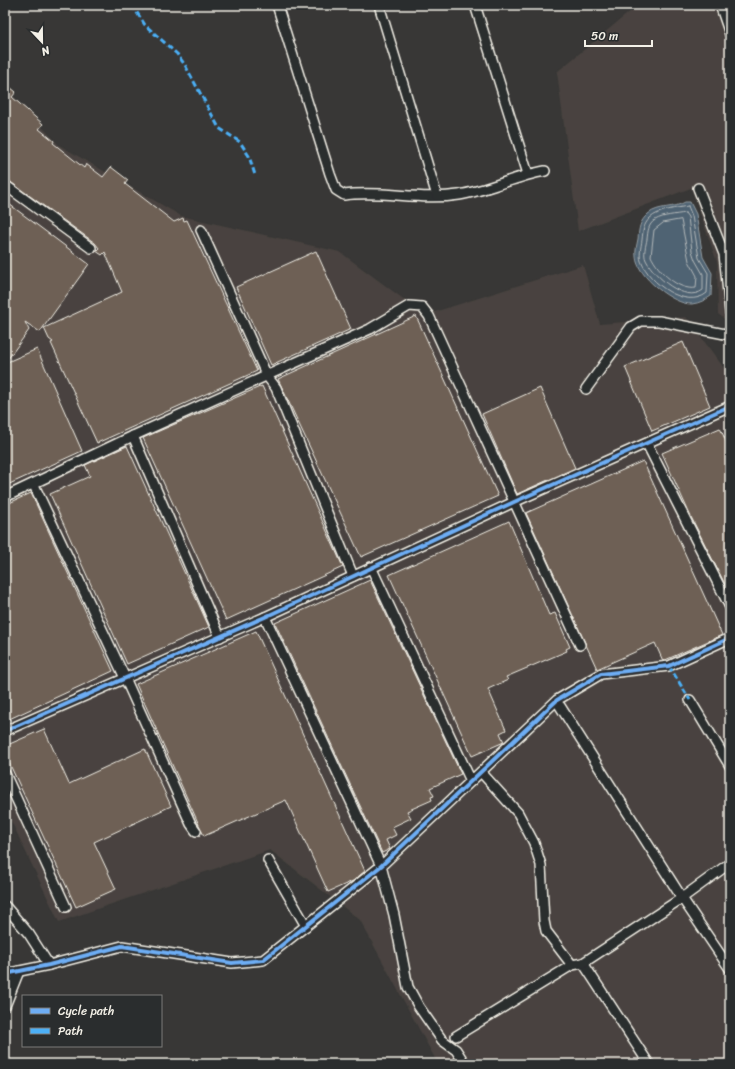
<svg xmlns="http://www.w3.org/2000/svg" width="735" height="1069" font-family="Sriracha,sans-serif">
<rect width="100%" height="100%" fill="#383736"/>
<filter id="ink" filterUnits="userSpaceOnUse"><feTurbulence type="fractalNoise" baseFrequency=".025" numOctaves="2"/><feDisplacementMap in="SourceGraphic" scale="8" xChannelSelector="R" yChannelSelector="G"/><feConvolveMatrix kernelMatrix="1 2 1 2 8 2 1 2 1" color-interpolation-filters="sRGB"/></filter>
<g filter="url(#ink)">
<g fill="#48433f">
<polygon points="638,5 730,5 730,323 718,314 717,262 691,188 578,231 557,72"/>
<polygon points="5,87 59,145 181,216 340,252 425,315 583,265 600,324 686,317 730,376 730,1064 438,1064 360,920 270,850 59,922 5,808"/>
</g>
<path fill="#506373" stroke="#929ca2" d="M685,202H690L696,214L703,257L712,273L711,296C705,300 700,303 692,304C673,305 637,276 636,257C635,251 637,244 638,239C639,229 639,222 648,214C659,205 674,209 685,202Z"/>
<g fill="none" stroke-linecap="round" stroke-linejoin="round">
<g stroke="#b2b8b9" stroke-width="1">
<path d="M688,206L692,216L699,258L708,273L707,293C686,310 649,283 641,261C639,255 641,247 642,240C643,231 643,225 650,218C659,210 677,208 688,206Z"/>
<path d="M685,213L688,217L692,251L695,260L703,274V290C685,304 654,276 646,260C643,254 646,245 647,239C648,231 648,225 655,220C664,215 675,215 685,213Z"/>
<path d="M681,220L689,261L697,276L696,288C678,291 658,271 651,256L654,230L663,223Z"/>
</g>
</g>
<g fill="#6e6055" stroke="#f4f1e8">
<polygon points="5,83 16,92 12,97 43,124 39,129 54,141 53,143 84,168 86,164 103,177 111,167 128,180 125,184 174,222 183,218 184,221 187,220 257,371 97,443 51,343 53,342 49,339 44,328 122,292 105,252 102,255 96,251 99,248 95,243 5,178"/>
<polygon points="5,201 89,264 40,332 25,322 29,330 5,363"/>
<polygon points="316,251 351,329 271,365 236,287"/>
<polygon points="416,316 498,496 361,557 278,379"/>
<polygon points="683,342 710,406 652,431 625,367"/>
<polygon points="37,349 82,451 5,486 5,363"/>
<polygon points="262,386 343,567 226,620 143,438"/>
<polygon points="540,388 575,468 517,494 482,414"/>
<polygon points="720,428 730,450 730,594 691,517 662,453"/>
<polygon points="127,446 209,627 127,664 50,494 90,476 85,465"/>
<polygon points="643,461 722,635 663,661 655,643 597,669 526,513"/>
<polygon points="31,493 113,671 5,721 5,505"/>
<polygon points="509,521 549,615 555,613 570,647 566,649 567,651 506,677 508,680 488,689 506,730 500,733 504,742 472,756 389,575"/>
<polygon points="370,580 461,774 430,788 434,796 431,797 432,800 407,811 411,818 392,827 396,835 386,840 390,849 382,853 275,623"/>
<polygon points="256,631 365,871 353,881 328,892 286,800 204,836 136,684"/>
<polygon points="44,729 69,784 145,749 171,806 94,842 116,889 76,907 5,754 5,746"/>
</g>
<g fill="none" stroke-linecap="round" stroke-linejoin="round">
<g stroke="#f4f1e8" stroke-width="12">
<g id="minor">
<path d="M277,5L330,174L336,190L344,195C382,190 421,201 459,195C489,190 516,176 545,171"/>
<polyline points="379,5 437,196"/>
<polyline points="475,5 528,174"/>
<polyline points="720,5 730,34"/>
<polyline points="5,185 91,248"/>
<polyline points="698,188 724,254 730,312"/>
<polyline points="201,230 267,376 276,388 353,576"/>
<polyline points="586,389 631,327 641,321 659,321 730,335"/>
<polyline points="133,436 220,637"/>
<polyline points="647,444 730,607"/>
<polyline points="34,485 125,678 191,824 196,831"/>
<polyline points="5,497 133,436 370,329 409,306 422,307 429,316 580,645"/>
<polyline points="371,567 471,781"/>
<polyline points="265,617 381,866 394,915 408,987 419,1007 442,1040 456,1050 465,1064"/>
<polyline points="690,700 730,766"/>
<polyline points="560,706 682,898 730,969"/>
<polyline points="5,731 265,617 514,502 730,406"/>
<polyline points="481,772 518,813 534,843 541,865 544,921 546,931 572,965"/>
<polyline points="5,774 66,907"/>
<polyline points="268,860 306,926"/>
<polyline points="5,906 29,934 49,965"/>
<polyline points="583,963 649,1064"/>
<polyline points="5,974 49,965 122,946 232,963 263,960 381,866 557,700 601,674 669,666 730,638"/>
<polyline points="5,1006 19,971"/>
<polyline points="456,1036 572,965 583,963 682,898 730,863"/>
</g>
</g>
<use href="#minor" stroke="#2a2d2e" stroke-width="9"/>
<g stroke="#4cb0f7" stroke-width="3" stroke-dasharray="6 3" stroke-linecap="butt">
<polyline points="132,5 145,25 177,54 185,65 219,128 240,142 249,156 255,175"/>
<polyline points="669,666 690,700"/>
</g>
<g stroke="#2a2d2e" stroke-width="6">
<g id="cycleway">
<polyline points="5,731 265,617 514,502 730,406"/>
<polyline points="5,974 49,965 122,946 232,963 263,960 381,866 557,700 601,674 669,666 730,638"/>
</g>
</g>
<use href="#cycleway" stroke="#6dadf4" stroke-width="4"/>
</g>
</g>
<rect width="735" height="1069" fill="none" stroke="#2a2d2e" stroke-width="20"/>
<rect x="10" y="10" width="715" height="1049" fill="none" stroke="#f4f1e8" stroke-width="1.5" filter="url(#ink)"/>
<rect x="22" y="995" width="140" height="52" fill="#2a2d2e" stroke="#7b7b78"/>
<rect x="30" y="1008" width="20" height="6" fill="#6dadf4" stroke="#7b7b78"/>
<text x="58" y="1015" font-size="12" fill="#f4f1e8">Cycle path</text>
<rect x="30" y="1028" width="20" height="6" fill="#4cb0f7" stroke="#7b7b78"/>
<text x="58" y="1035" font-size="12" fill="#f4f1e8">Path</text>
<g transform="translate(42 42) rotate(158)" stroke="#2a2d2e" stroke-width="3" paint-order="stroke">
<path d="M0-3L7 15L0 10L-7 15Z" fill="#f4f1e8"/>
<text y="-6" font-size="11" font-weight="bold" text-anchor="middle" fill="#f4f1e8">N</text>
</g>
<path d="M585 40v6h67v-6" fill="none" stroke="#f4f1e8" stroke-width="2"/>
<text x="591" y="40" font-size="12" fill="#f4f1e8" stroke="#2a2d2e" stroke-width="3" paint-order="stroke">50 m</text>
</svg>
